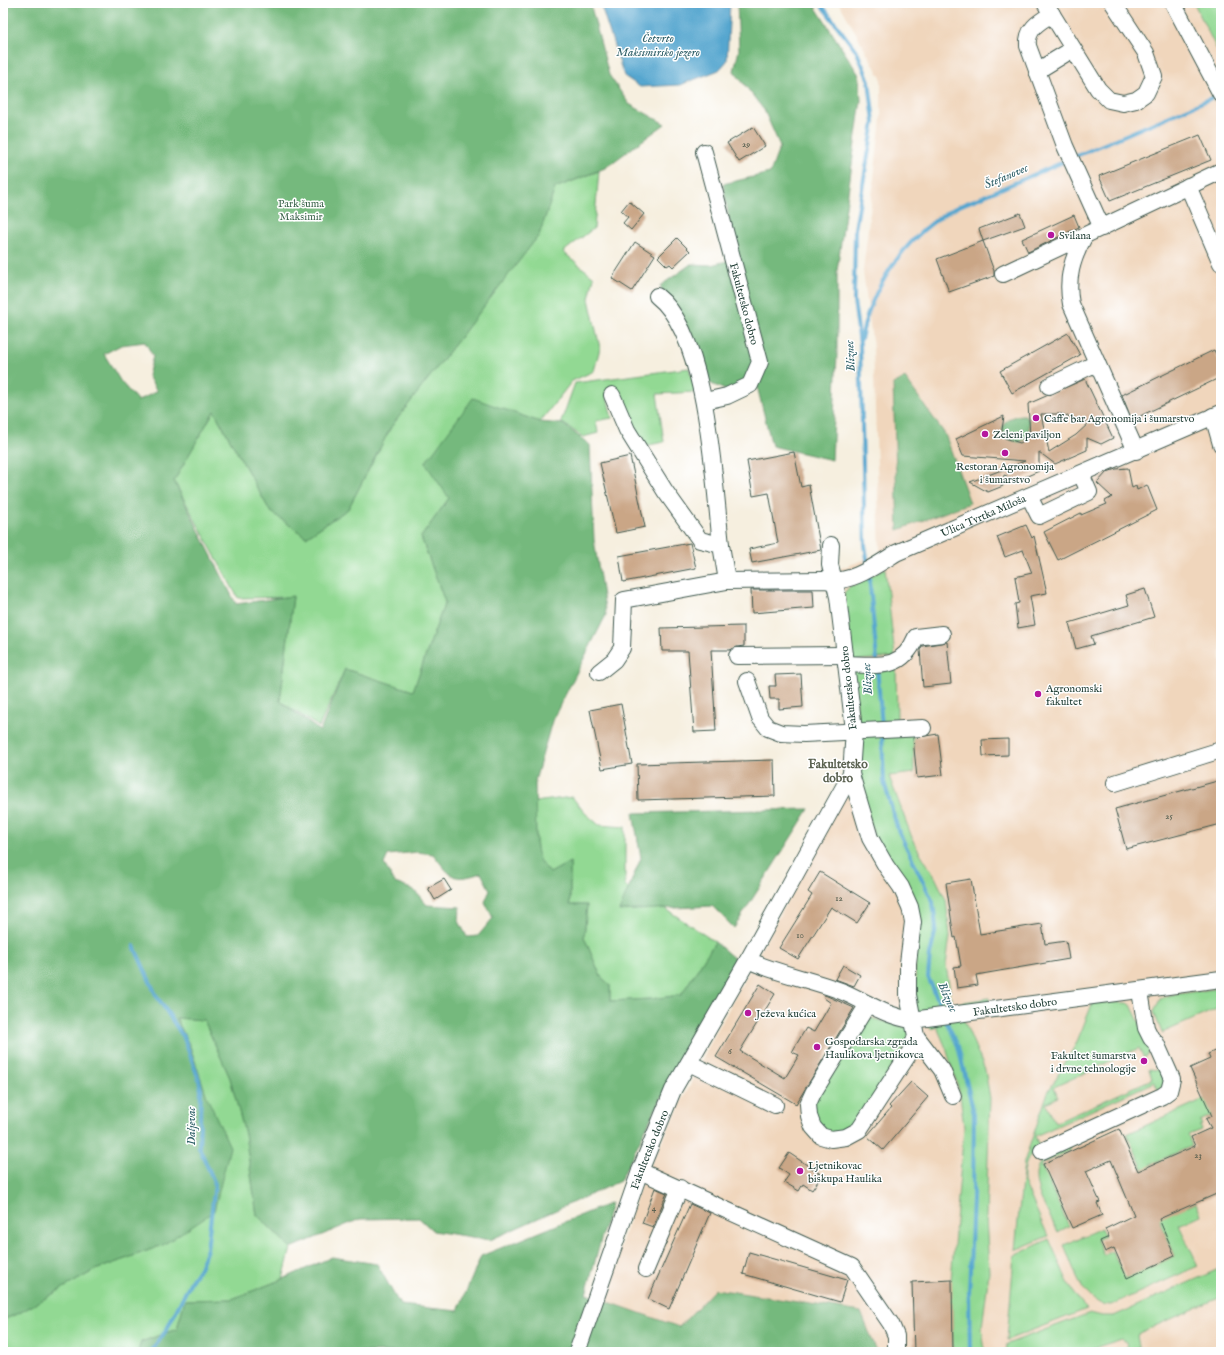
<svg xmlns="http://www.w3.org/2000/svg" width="1224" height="1355" font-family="'IM FELL English',serif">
<rect width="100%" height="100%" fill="#fff"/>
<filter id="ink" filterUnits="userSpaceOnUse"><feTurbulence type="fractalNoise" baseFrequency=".025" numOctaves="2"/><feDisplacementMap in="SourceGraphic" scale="8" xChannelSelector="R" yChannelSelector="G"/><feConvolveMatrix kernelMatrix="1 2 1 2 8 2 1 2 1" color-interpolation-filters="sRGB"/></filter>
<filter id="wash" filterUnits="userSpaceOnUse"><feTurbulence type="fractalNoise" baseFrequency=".012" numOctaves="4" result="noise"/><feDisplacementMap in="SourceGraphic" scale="16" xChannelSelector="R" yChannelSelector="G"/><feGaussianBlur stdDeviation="0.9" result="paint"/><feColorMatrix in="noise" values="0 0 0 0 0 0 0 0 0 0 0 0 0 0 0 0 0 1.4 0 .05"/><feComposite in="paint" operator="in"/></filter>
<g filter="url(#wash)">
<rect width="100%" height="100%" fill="#f6efdf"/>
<polygon fill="#f0d6bc" points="839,3 1221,3 1221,1352 877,1352 860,1312 715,1289 679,1327 602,1300 642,1182 712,1040 858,770 839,569 880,554 873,348 863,271 881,119 881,78"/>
<g fill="#92d993" stroke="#588b64">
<polygon points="1194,3 1221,3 1221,58"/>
<polygon points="599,171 594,228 563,252 594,277 589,299 600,348 594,371 572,381 540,422 473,399 449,498 421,537 445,602 413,691 345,669 319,727 280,701 293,597 238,598 174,481 214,411 270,511 306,537 348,509 391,427 539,235 555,188"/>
<polygon points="689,368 696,392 657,394 664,442 639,447 631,418 623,418 606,393 612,418 596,421 598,433 583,437 561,422 575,383"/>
<polygon points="885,568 895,657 851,661 844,593 852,584 853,586"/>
<polygon points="896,665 897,719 895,724 894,722 865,723 859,725 852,668"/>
<polygon points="913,731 914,773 889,776 914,843 935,877 946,900 950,936 946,965 952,1004 989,998 990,1006 915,1015 916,922 876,846 858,770 859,736"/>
<polygon points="572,797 585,813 599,825 625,827 625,886 660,905 715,942 681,995 651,999 610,1001 610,985 601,977 584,937 587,905 570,905 570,862 550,873 539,860 536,842 535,802"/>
<polygon points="1221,988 1221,1007 1162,1033 1154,1012 1160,999 1170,995"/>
<path d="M1093,1002L1128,1003L1131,1005L1149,1042V1054L1144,1058L1139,1048L1054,1087L1058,1097L1046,1103L1055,1123L1152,1079L1149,1069L1160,1070L1165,1083L1159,1091L1154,1082L1035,1136L1039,1146C1027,1156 1023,1167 1024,1182L1048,1236L1015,1250L1024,1162L1048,1092L1076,1044Z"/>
<polygon points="176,1018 204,1020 230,1078 245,1134 257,1215 291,1248 283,1279 232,1299 185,1300 177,1329 141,1342 138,1352 3,1352 3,1320 21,1312 95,1270 163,1245 207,1097 190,1046"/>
<polygon points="871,1018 908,1028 912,1034 857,1125 833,1135 815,1122 813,1103 864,1024"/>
<polygon points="963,1018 985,1070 990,1098 986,1217 989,1272 982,1327 985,1352 953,1352 951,1280 964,1128 960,1094 946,1048 937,1027 931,1029 929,1023"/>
<polygon points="1215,1094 1219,1112 1200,1121 1202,1125 1199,1126 1201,1130 1188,1135 1192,1146 1151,1164 1163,1190 1155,1195 1127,1134"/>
<path d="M1069,1146L1070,1150L1041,1164V1168L1042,1167L1051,1186L1050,1187L1052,1189L1069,1226L1058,1232C1049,1213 1023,1177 1044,1158C1050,1152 1061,1150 1069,1146Z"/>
<path d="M1184,1201L1187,1207L1196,1203L1201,1215L1179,1225L1198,1266L1111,1305C1082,1305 1074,1267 1064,1245L1101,1228L1105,1236L1097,1240L1104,1255L1112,1251L1125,1278L1175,1256L1155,1209Z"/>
<path d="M1049,1239C1059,1260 1070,1295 1087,1309L1007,1340L1014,1256Z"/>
<polygon points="1221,1268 1221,1297 1139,1333 1137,1336 1140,1352 1128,1352 1126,1342 1122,1339 1081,1352 1006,1352 1007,1344 1090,1313 1102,1316 1114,1316"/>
</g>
<g fill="#75b97d" stroke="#4a7b58" fill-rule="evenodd">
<path d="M3,3H264L270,7L274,3H590L609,75L629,104L665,124L605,168L555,188L539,235L391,427L348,509L306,537L270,511L214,411L174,481L236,604L293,596L280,701L320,731L345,669L413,691L445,602L421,537L449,498L425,463L473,398L540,422L563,424L590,445L594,540L606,615L552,721L535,781L536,842L539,860L550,873L570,862V905H587L584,937L601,977L610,985V1001L651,999L681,995L715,942L736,960L652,1116L620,1181L490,1240L433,1231L419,1218L360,1219L291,1248L257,1215L245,1134L230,1078L204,1020L176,1018L190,1047L207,1097L230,1147L214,1211L163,1245L95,1270L21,1312L3,1320ZM145,342L153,356L148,376L157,391L138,401L121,382L104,354L121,345ZM417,852L433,854C451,876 451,883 481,873L490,890L485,902L493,918L478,936L467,937L459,921L460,907L427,905L414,890L395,883L384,864L388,855Z"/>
<polygon points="737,3 813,3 859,75 861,100 837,271 837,354 832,460 772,446 755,378 732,393 707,382 687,329 660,286 691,264 711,265 731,260 733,243 723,184 770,173 780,146 764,110 734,71 739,50"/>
<polygon points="905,378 945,434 970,503 898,530 893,384"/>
<path d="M1021,415H1025L1029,421V437L1018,443L1006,438L1002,430C1004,420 1012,416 1021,415Z"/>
<polygon points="809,809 734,928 712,906 619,911 641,858 633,813"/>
<polygon points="611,1203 586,1294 679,1327 715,1289 861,1312 877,1352 138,1352 141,1342 177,1329 185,1300 232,1299 283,1279 332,1257 377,1264 400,1305 458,1311 481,1256"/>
</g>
<polygon fill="#54a6cf" stroke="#3a7282" points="600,3 730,3 727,61 719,70 680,85 640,87 624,76"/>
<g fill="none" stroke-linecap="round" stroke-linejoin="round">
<g stroke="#54a6cf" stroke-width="4">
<polyline points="820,3 857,52 869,81 874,122 855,229 854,301 860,344 865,545 868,565"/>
<polyline points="1074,157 1219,95"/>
<path d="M861,339C871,288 903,240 948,212C959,205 973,201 984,196C1012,184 1040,172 1068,160"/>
<polyline points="869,574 877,661"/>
<polyline points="877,667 882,726"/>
<polyline points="882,733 884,782 898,830 933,902 936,928 930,955 928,977 943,1012"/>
<polyline points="134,946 156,995 184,1038 199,1080 201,1090 199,1147 215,1184 207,1249 200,1268 191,1281 167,1329 151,1352"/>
<polyline points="945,1019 958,1046 974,1114 973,1198 969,1293 970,1352"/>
</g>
</g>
<g id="blocks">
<g fill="#caa686" fill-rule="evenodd">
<polygon points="753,127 765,146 739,162 727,143"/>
<polygon points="1200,135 1211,160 1110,201 1099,176"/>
<polygon points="629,201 644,214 631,230 623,223 628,217 621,211"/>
<polygon points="1020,213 1025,226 983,241 979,229"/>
<polygon points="1074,215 1079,227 1028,252 1022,239"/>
<polygon points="677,238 690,251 673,267 670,264 667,266 658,257"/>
<polygon points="983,241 994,271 994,276 949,292 937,259"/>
<polygon points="635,242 655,255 632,291 612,278"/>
<polygon points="1068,333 1080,355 1012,393 1000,371"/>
<polygon points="1214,350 1221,365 1221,377 1132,420 1122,395"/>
<path d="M1085,379L1113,438L1101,444L1087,438V450L1055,464L1039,452V471L1018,480L1004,475L1003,486L988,492L970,482L1025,461L963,456L956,439L1004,416L1002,430L1005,438L1020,443L1030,437L1028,404ZM1041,414H1061L1089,423L1076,435L1049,452Z"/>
<polygon points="794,452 801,487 809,485 821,550 752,563 749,549 778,543 769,493 753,496 747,461"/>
<polygon points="630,456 645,527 616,533 600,463"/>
<polygon points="1128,468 1132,488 1136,486 1137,490 1147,485 1157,510 1058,560 1044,532 1081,513 1081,515 1107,504 1105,501 1112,497 1097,483 1107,472 1116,469"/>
<polygon points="1026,525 1032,538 1034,536 1047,593 1030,596 1035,625 1018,628 1015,604 1019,603 1015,577 1032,573 1023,550 1005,557 997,537"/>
<polygon points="690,543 696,568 623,582 619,556"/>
<polygon points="1145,589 1154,617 1091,636 1094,644 1076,649 1069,623 1129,605 1126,595"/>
<polygon points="751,590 813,590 814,608 752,613"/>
<polygon points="744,626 744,646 737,647 730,650 711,650 716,731 694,732 688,651 662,651 661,628"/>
<polygon points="947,642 951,684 923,687 920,650 922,646"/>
<polygon points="801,674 803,707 779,709 779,699 770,699 769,686 776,686 775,675"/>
<polygon points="621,704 632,764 602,769 590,710"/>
<polygon points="938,734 943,775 917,778 913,738"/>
<polygon points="1008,739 1008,755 983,756 982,740"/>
<polygon points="774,760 775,796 638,800 637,764"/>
<polygon points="1221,780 1221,824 1126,849 1115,809"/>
<polygon points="820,872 870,903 857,923 831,907 798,959 779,948 812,895 808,892"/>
<polygon points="444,879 451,890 435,900 428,888"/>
<polygon points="971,879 980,934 1042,924 1045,944 1066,941 1069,959 976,975 978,985 957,988 954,967 961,966 956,937 954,938 946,883"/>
<polygon points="843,965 860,975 854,986 835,979"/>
<polygon points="760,984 775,994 740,1051 785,1078 799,1055 792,1052 806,1028 814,1032 831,1003 824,998 825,995 854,1008 796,1104 716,1057"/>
<polygon points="1221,1048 1221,1192 1159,1219 1175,1256 1127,1278 1114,1248 1105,1252 1100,1241 1109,1237 1105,1229 1134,1215 1111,1160 1086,1171 1100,1202 1097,1203 1102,1215 1072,1228 1043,1164 1119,1129 1138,1171 1195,1146 1191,1137 1211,1128 1206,1119 1212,1116 1190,1068 1210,1059 1208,1054"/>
<polygon points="911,1082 928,1097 883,1150 867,1136 891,1108 889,1106"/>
<polygon points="789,1153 822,1175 812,1190 803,1184 799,1191 784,1182 789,1175 779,1168"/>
<polygon points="655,1188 667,1193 653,1227 642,1223"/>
<polygon points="690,1204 710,1213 669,1309 648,1299"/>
<polygon points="749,1252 847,1280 840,1302 743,1274"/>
<polygon points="952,1280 953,1352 914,1352 912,1282"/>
</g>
</g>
</g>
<g filter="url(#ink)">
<use href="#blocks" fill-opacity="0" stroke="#3f584e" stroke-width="1"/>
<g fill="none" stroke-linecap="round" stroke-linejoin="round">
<g stroke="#3f584e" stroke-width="18">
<g id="minor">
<polyline points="1045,3 1098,89 1109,100 1123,103 1136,100 1146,93 1154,76 1146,53 1113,3"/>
<polyline points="1173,3 1221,94"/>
<path d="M1052,14C1039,22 1026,29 1028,46L1065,146L1102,228"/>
<polyline points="1037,71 1073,49"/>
<path id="s1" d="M704,152L760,362L750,385L727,396L705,401"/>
<polyline points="1188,186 1221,263"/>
<path d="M1084,237C1072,259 1066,279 1071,304L1136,451"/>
<polyline points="1003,274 1221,171"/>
<path d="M657,296C708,335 714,483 721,545"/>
<polyline points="1049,386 1097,363"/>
<polyline points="612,395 627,430 665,491 700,540 721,545 727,581"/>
<polyline points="1213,416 1221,444"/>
<polyline points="1029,496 1039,516 1089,492 1081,474"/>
<polyline points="737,656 845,655"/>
<path d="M846,664C878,665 902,671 916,637L942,634"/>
<path id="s2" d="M599,672L614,660L622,648L624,600L727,581L824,580C849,585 875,566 896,553L1221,413"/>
<polyline points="747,681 760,718 768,728 781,733 804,734 923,728"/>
<polyline points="851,774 870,838 886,866 901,887 910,907 913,922 908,963 908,995 916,1036 910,1052 859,1130 846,1137 831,1139 821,1136 813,1127 809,1116 808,1104 813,1093 868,1004"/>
<polyline points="1115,783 1221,750"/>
<path id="s3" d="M748,960C778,974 810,979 841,991C866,1001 884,1016 912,1020L1221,979"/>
<polyline points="916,1036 942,1070 953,1096"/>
<polyline points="689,1063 775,1105"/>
<polyline points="1042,1151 1162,1096 1169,1091 1172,1079 1156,1043 1151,1038 1146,1028 1140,991"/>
<polyline points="640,1171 852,1267 891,1324 896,1336 896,1352"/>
<polyline points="646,1269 680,1188"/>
<path id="s4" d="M577,1352L640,1171L673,1090L748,960L851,774L854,730L838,597L830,565L831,545"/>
</g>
</g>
<use href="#minor" stroke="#fff" stroke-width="16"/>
</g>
</g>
<g fill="#b5179e" stroke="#fff" stroke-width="1.5">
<circle cx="1051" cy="235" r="4"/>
<circle cx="1036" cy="418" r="4"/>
<circle cx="985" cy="434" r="4"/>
<circle cx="1005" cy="453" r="4"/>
<circle cx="1038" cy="694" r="4"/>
<circle cx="748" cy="1013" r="4"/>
<circle cx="817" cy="1047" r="4"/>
<circle cx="1144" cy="1061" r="4"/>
<circle cx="800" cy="1171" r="4"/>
</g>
<g text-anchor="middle" stroke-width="3" stroke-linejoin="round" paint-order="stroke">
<g font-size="9" fill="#4a5748">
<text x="746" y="147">29</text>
<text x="1169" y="819">25</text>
<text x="839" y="901">12</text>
<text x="800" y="938">10</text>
<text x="730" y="1054">6</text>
<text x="1198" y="1158">23</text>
<text x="654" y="1211">4</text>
</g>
<g font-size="11" fill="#3c644c" stroke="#fff">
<text x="301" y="207">Park šuma<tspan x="301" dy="13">Maksimir</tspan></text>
</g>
<g font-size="11" fill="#1f3d34" stroke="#fff" text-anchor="start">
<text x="1059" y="239">Svilana</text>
<text x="1044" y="422">Caffe bar Agronomija i šumarstvo</text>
<text x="993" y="438">Zeleni paviljon</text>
<text x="1005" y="470" text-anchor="middle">Restoran Agronomija<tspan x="1005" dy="13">i šumarstvo</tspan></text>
<text x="1046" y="692">Agronomski<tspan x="1046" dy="13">fakultet</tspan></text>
<text x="756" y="1017">Ježeva kućica</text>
<text x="825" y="1045">Gospodarska zgrada<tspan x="825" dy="13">Haulikova ljetnikovca</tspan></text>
<text x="1136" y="1059" text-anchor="end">Fakultet šumarstva<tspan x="1136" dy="13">i drvne tehnologije</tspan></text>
<text x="808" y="1169">Ljetnikovac<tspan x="808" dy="13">biskupa Haulika</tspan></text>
</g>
<g font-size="11" fill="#1f3d34" stroke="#fff">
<text dy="4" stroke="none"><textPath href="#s1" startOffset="157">Fakultetsko dobro</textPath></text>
<text dy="4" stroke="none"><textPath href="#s2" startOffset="457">Ulica Tvrtka Miloša</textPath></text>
<text transform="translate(848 688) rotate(-96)" y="4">Fakultetsko dobro</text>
<text dy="4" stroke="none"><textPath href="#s3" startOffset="279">Fakultetsko dobro</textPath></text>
<text dy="4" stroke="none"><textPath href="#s4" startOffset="215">Fakultetsko dobro</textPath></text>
</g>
<g font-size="12" font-style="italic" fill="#32626a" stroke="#fff">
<text x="658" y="42">Četvrto<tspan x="658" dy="14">Maksimirsko jezero</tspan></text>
<text transform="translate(1006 176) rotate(-23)" y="4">Štefanovec</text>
<text transform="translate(850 356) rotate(-93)" y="4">Bliznec</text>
<text transform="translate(867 679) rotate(-94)" y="4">Bliznec</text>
<text transform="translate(948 997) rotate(66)" y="4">Bliznec</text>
<text transform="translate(191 1126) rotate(-90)" y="4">Daljevac</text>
</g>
<g font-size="12" font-weight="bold" fill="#5b6251" stroke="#fff">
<text x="838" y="768">Fakultetsko<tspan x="838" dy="14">dobro</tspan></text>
</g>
</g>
<rect width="1224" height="1355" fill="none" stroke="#fff" stroke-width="16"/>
</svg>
